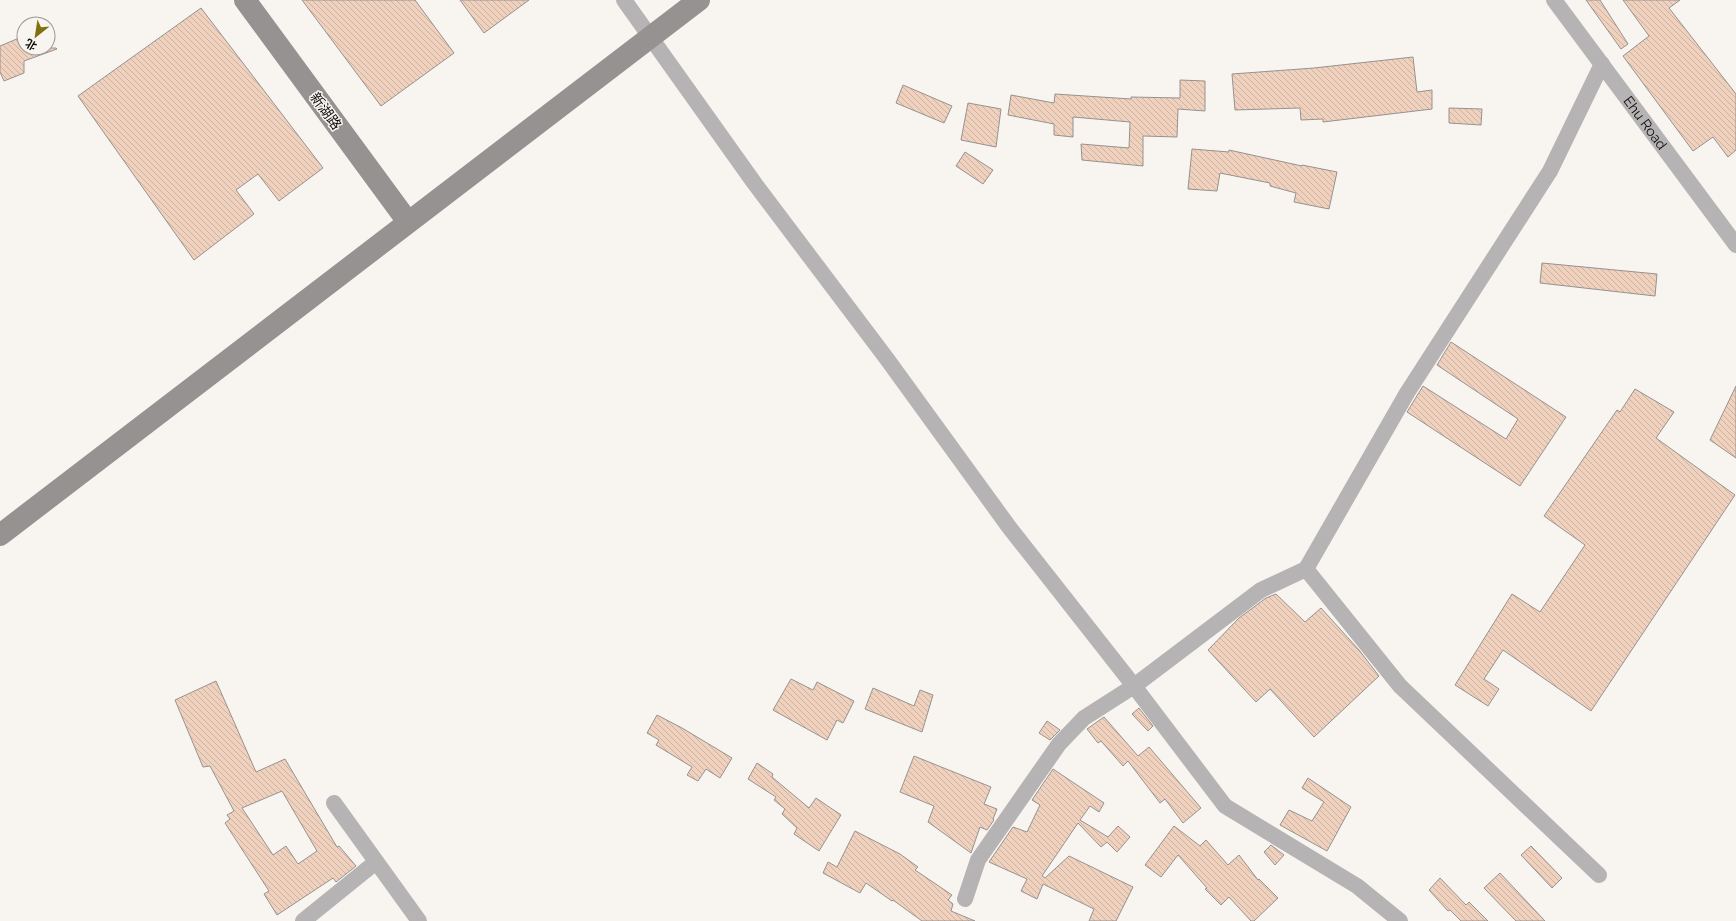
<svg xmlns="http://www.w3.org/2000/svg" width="1736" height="921" font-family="Raleway,'Noto Sans SC',sans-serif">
<defs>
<pattern id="building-back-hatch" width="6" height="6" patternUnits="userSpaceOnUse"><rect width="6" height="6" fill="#efd1bd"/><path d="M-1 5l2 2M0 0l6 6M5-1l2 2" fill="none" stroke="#ccb2a1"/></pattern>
</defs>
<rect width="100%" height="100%" fill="#f8f5f1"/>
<g fill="url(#building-back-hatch)" stroke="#979290" fill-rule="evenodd">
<polygon points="302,0 415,0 454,53 381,106"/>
<polygon points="460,0 529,0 484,33"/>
<polygon points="1586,0 1600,0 1628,44 1621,49"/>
<polygon points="1623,0 1680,0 1669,8 1736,94 1736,150 1728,157 1713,137 1693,151 1623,56 1649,36"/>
<polygon points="201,8 323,168 279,201 258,174 236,190 254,214 194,260 78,96"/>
<polygon points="24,36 24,48 56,48 57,49 24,61 24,73 4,81 0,72 0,46"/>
<polygon points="1413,57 1417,92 1432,90 1432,109 1323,122 1323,119 1301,120 1300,108 1235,110 1232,74 1314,68"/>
<polygon points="1180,80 1205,81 1205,111 1178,109 1177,137 1143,136 1143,166 1082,160 1081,144 1129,148 1130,122 1073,117 1073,137 1054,135 1054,124 1008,115 1011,95 1054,103 1055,94 1131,99 1131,97 1180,98"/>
<polygon points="903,85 952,106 944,123 896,103"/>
<polygon points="968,103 1001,109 996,147 961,140"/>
<polygon points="1449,108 1482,109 1481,125 1449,123"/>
<polygon points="1192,149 1229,152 1229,150 1302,166 1302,165 1337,172 1329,209 1294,202 1296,193 1270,186 1270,183 1220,173 1217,191 1188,189"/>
<polygon points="965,152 993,170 983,184 956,166"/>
<polygon points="1542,263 1657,274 1655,296 1540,283"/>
<polygon points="1451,342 1566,417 1520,486 1407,412 1423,386 1506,439 1518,419 1437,365"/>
<polygon points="1736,386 1736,458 1710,440"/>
<polygon points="1635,389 1674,412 1656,438 1735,495 1591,711 1503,650 1484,679 1499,689 1488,706 1455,685 1512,594 1540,612 1585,545 1544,516 1617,410 1620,412"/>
<polygon points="1276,594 1305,622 1321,608 1359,650 1379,676 1314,737 1270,689 1256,702 1208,650 1239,618 1266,598"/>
<polygon points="791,679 813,690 817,682 854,701 843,723 837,720 827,740 773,710"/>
<path d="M216,681L256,772L285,759L337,847L339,846L356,866L336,882L333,878L277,915L264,894L269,891L225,823L230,819L227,815L234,811L210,766L203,767L175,700ZM282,791L317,851L298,864L286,846L273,855L242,808Z"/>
<polygon points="873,688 914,706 920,690 933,695 922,732 865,709"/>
<polygon points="1139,708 1153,726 1148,731 1132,714"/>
<polygon points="657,715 682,728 732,758 720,778 706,769 698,781 687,775 692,767 656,745 659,740 647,733"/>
<polygon points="1104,717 1138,756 1149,747 1201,808 1183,823 1165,799 1160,803 1128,761 1123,766 1101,741 1098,743 1087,729"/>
<polygon points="1047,721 1060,730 1050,740 1039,733"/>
<polygon points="914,756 991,787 984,804 997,809 993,819 994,820 987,830 980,827 971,853 928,822 934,806 900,792"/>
<polygon points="757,763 773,774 772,777 809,808 816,798 841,815 819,851 794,834 797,828 782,814 785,809 774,800 776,797 748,779"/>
<polygon points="1053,769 1104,803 1099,812 1090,806 1080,820 1108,837 1118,826 1130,837 1117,852 1107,842 1101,847 1078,823 1042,876 1045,878 1069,856 1133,887 1116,921 1089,921 1094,909 1043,884 1037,899 1021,891 1027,879 989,862 1013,827 1027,832 1040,805 1032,800"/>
<polygon points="1308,778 1351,807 1327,851 1280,825 1289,810 1312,821 1324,802 1302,788"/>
<polygon points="1174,826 1200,846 1206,840 1228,865 1239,855 1258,880 1259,879 1278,898 1254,921 1251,921 1229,897 1221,905 1205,889 1207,888 1178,855 1161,877 1145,865"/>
<polygon points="855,831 900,854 918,867 915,870 952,895 948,900 953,904 951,911 975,921 922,921 893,900 892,901 866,883 860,893 823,873 828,862 837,867"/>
<polygon points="1271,845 1284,855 1275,865 1264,852"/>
<polygon points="1531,846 1562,878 1552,888 1521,855"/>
<polygon points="1500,873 1545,921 1516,921 1484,888"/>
<polygon points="1440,878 1466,905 1469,902 1488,921 1461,921 1450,910 1448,911 1429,890"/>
</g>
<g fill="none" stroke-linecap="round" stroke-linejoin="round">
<g stroke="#b5b3b3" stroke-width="16">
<polyline points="624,0 755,184 887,359 1009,527 1134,686 1225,806 1357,886 1400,921"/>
<path id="s1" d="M1554,0L1736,245"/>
<polyline points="1306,569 1407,393 1550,171 1602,64"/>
<polyline points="334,803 419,921"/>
<polyline points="965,899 978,860 1059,744 1084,718 1134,686 1261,590 1306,569 1400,686 1599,875"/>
<polyline points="303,921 376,862"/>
</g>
<g stroke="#969292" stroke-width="22">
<polyline points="245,0 408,222"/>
<polyline points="0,535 699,0"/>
</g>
</g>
<g text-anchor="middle" stroke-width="3" stroke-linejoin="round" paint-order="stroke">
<g font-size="14" fill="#0d0c0b" stroke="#f8f5f1">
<text transform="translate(326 111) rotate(54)" y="5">新湖路</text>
<text dy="5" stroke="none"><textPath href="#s1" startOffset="153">Ehu Road</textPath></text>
</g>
</g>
<g transform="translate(36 36) rotate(210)"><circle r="19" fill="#f8f5f1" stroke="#9a9895"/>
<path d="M0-3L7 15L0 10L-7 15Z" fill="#80700f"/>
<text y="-6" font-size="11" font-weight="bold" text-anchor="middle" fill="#0d0c0b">北</text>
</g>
</svg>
